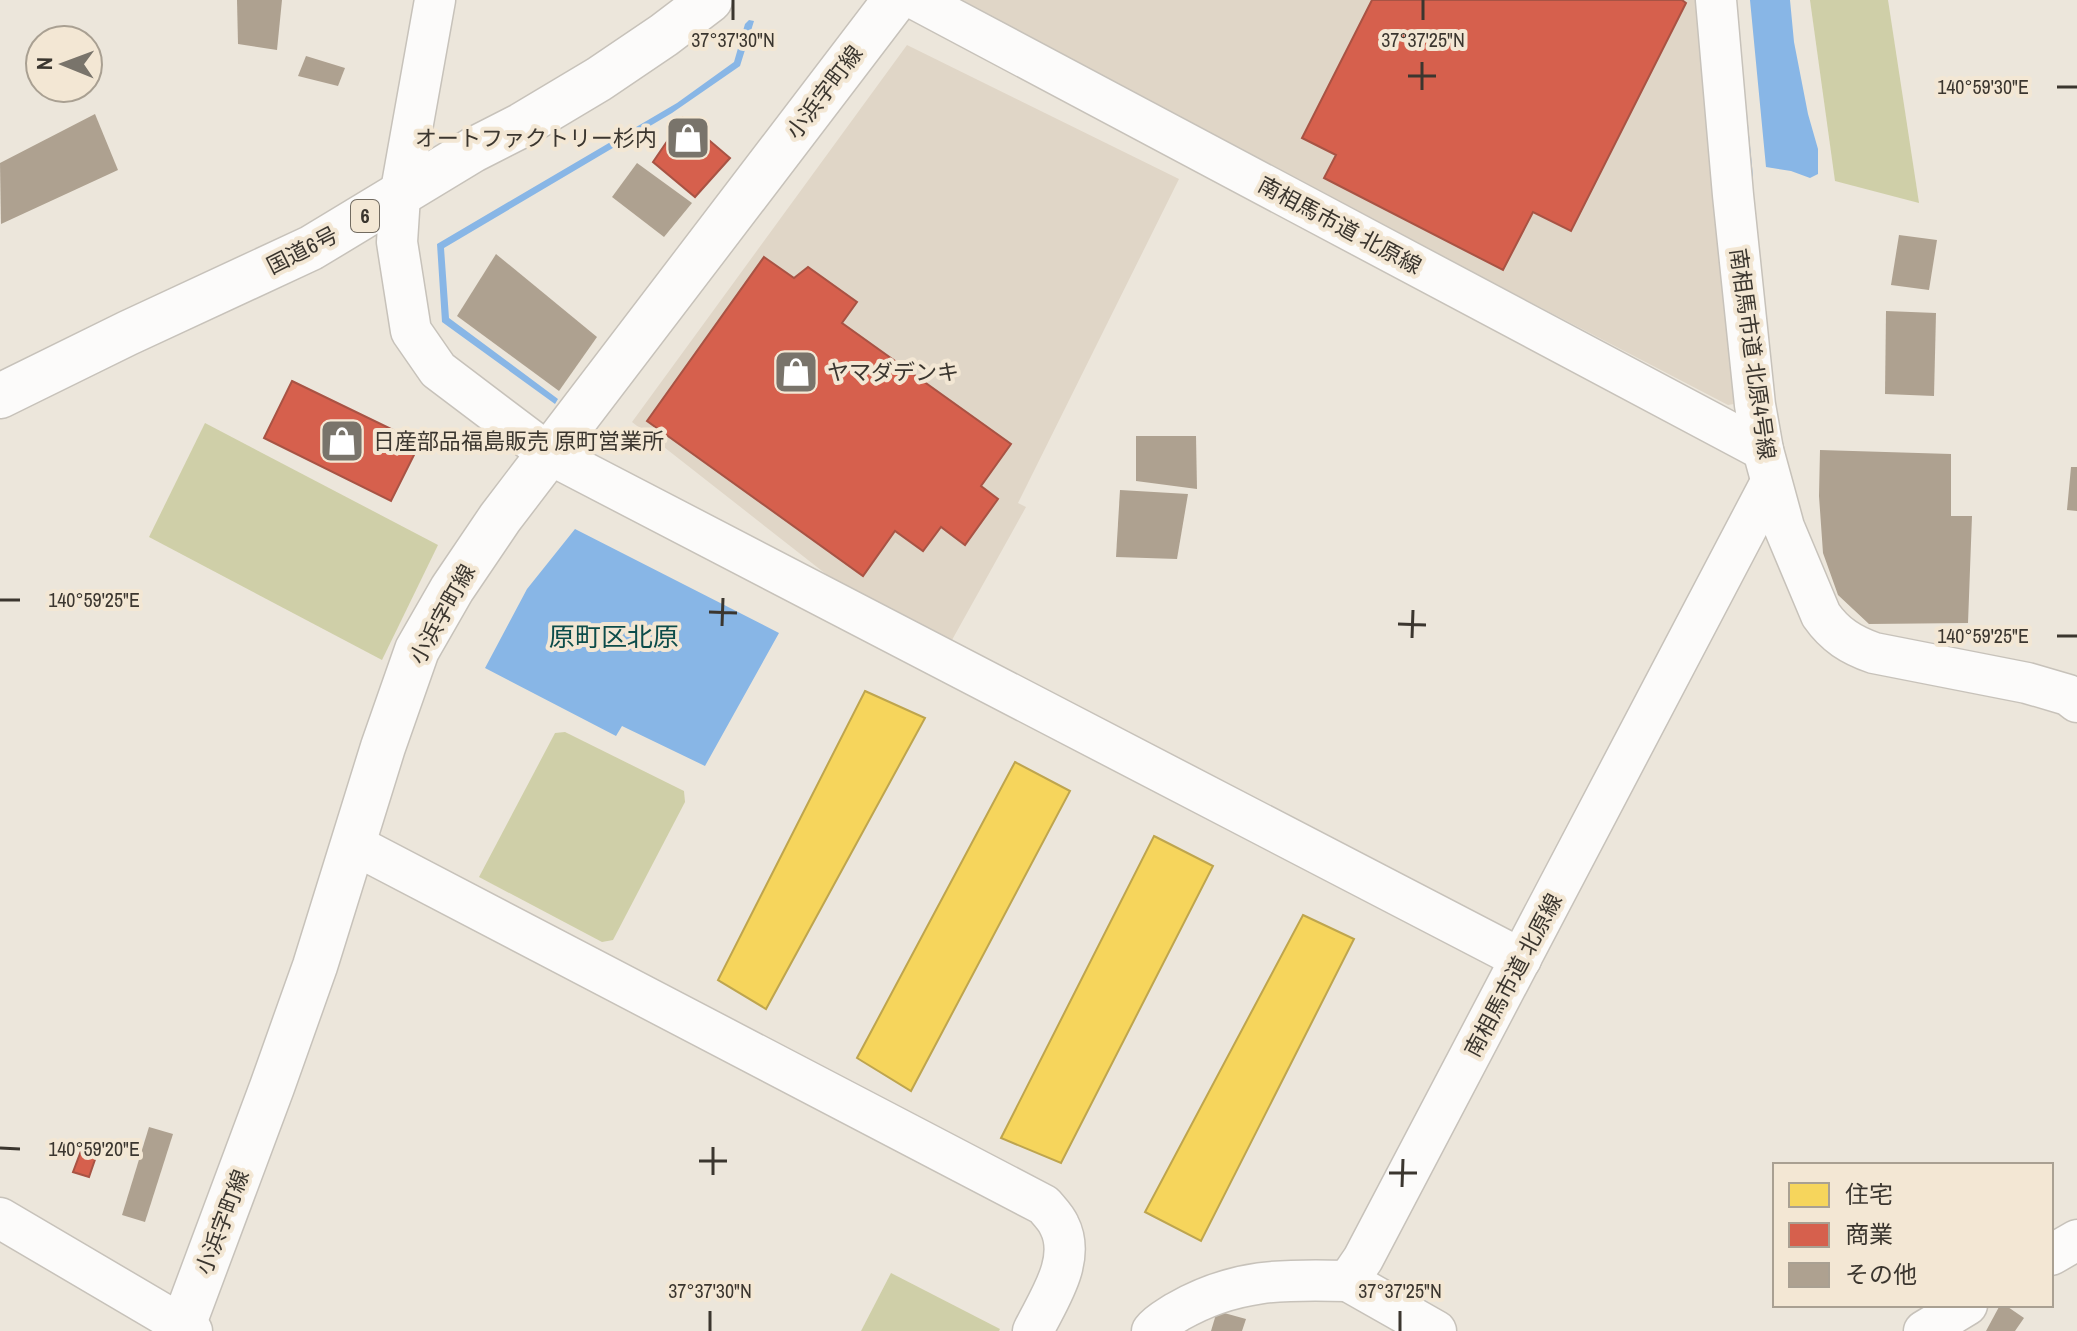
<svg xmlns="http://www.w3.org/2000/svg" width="2077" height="1331" font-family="'Archivo Narrow','Noto Sans JP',sans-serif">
<rect width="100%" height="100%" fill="#ece6db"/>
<g fill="#e0d6c7">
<polygon points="950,0 1709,0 1740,403 1728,405"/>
<polygon points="907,45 1179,179 1018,503 1026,507 952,640 854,596 632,422"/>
</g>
<g fill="#cfcfa8">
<polygon points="1810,0 1888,0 1919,203 1835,181"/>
<polygon points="205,423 438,545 382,660 149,537"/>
<polygon points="565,732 684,791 685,802 613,940 602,942 479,877 555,733"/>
<polygon points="891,1273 1000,1329 999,1331 861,1331"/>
</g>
<g fill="#88b6e6">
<polygon points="1732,0 1736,0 1753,177 1747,177"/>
<polygon points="1750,0 1790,0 1794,42 1808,114 1818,149 1818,174 1810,178 1791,171 1766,167"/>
<polygon points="749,20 754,21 740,66 672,113 444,248 449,318 558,399 555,404 442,322 437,244 677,103 734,62 745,24"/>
<polygon points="575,529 779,633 705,766 622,726 616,736 485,668 527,589"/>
</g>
<g fill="#f6d55c" stroke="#bea54e" stroke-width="2">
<polygon points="865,691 925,718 766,1009 718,980"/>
<polygon points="1015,762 1070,791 911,1091 857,1058"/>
<polygon points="1154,836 1213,866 1061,1163 1001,1138"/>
<polygon points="1303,915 1354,939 1201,1241 1145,1212"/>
</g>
<g fill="#d6604d" stroke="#a85344" stroke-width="2">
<polygon points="1372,0 1682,0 1686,3 1571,231 1533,212 1503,270 1324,178 1336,155 1302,138"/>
<polygon points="683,118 730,158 695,197 653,162"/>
<polygon points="764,257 794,278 808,267 857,302 842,323 1011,444 981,486 998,499 965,545 941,527 923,551 895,531 863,576 647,421"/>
<polygon points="292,381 420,443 391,501 264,438"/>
<polygon points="84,1143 99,1148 89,1177 73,1172"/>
</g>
<g fill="#aea190">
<polygon points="237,0 282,0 277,50 238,44"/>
<polygon points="306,56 345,68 338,86 298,76"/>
<polygon points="95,114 118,170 1,224 0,163"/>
<polygon points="637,163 692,203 664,237 612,197"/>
<polygon points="1899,235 1937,240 1929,290 1891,285"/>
<polygon points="496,254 597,337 559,391 457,316"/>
<polygon points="1886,311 1936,313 1934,396 1885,394"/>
<polygon points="1136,436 1196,436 1197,489 1136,481"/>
<polygon points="1820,450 1951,454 1951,516 1972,516 1968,623 1869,624 1838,595 1823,553 1819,496"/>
<polygon points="2071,467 2077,467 2077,511 2067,510"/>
<polygon points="1120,490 1188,494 1177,559 1116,557"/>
<polygon points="149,1127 173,1134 145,1222 122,1215"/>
<polygon points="2000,1305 2005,1305 2024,1318 2015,1331 1986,1331"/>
<polygon points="1217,1311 1246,1319 1242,1331 1211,1331"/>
</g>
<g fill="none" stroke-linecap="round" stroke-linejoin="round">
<g stroke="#c7c2ba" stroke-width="43">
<g id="minor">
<polyline points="435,0 400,196 397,242 411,331 438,370 549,454 1521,959"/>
<polyline points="917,0 1763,450"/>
<path d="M1716,0L1733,195L1755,405L1763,450L1784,527L1821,615C1835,635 1851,645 1874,653L2027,683L2068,695L2077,702"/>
<path d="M353,844L1044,1205C1049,1211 1056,1218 1059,1225C1077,1260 1048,1300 1033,1331"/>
<polyline points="0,1218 192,1331"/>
<polyline points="2051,1255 2077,1240"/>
<polyline points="1348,1281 1436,1331"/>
<path d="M1152,1331C1159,1322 1168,1318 1177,1312C1234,1279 1284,1279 1348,1281L1363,1259L1771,482"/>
<polyline points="1924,1331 1967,1305"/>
</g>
</g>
<g stroke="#c7c2ba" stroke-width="47">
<polyline id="major" points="181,1331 272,1087 315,966 383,747 417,650 452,589 500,518 895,0"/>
</g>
<g stroke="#c7c2ba" stroke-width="47">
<polyline id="highway" points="0,396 128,333 311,248 473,150 522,125 599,79 664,35 710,0"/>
</g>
<use href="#minor" stroke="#fcfbfa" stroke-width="40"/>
<use href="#major" stroke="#fcfbfa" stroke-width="44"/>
<use href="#highway" stroke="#fcfbfa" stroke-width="44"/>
</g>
<path fill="none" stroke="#3b362f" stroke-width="3" d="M733,20V0M1423,20V0M1408,76H1436M2057,87H2077M1422,90V62M0,600H20M709,612L737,613M1398,624L1426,625M722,626L723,598M2057,636H2077M1412,638L1413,610M0,1148L20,1149M699,1161H727M1389,1173H1417M713,1175V1147M1402,1187L1403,1159M710,1331V1311M1400,1331V1311"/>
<defs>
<g id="shop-square" transform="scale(2.3)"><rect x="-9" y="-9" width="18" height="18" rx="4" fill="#79746b" stroke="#f3e7d4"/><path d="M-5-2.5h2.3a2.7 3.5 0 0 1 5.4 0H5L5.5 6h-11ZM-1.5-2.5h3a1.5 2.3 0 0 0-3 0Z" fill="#fff"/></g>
</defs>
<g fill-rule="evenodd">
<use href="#shop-square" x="688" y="138"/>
<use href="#shop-square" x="796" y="372"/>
<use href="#shop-square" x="342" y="441"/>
</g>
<g text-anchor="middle" stroke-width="8" stroke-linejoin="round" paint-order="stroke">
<rect fill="#f3e7d4" stroke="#726b60" stroke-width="2" x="351" y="200" width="28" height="32" rx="6"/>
<g font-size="20" font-weight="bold" fill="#3b362f">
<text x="365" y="223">6</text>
</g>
<g font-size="22" fill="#3b362f" stroke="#f3e7d4">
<text transform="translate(824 92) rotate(-53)" y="8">小浜字町線</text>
<text transform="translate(1340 225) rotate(28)" y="8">南相馬市道 北原線</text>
<text transform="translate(302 250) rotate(-27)" y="8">国道6号</text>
<text transform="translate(1753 354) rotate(82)" y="8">南相馬市道 北原4号線</text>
<text transform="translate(442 614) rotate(-61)" y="8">小浜字町線</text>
<text transform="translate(1513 975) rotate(-62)" y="8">南相馬市道 北原線</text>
<text transform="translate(222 1222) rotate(-69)" y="8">小浜字町線</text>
</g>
<g font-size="22" fill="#3b362f" stroke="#f3e7d4" text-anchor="start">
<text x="657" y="146" text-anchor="end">オートファクトリー杉内</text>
<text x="827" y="380">ヤマダデンキ</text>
<text x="373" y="449">日産部品福島販売 原町営業所</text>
</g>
<g font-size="26" fill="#0c4c4a" stroke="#f3e7d4">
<text x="614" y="646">原町区北原</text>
</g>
</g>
<g font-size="20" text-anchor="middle" fill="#3b362f" stroke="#f3e7d4" stroke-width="8" stroke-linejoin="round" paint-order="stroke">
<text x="733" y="47">37°37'30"N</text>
<text x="1423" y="47">37°37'25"N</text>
<text x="1983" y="94">140°59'30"E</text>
<text x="94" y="607">140°59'25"E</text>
<text x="1983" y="643">140°59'25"E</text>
<text x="94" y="1156">140°59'20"E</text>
<text x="710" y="1298">37°37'30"N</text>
<text x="1400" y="1298">37°37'25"N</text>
</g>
<rect x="1773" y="1163" width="280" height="144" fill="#f3e7d4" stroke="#a9a092" stroke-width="2"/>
<rect x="1789" y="1183" width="40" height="24" fill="#f6d55c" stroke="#a9a092" stroke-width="2"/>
<text x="1845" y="1203" font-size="24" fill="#3b362f">住宅</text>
<rect x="1789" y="1223" width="40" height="24" fill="#d6604d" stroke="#a9a092" stroke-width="2"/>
<text x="1845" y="1243" font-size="24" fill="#3b362f">商業</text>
<rect x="1789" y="1263" width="40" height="24" fill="#aea190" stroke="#a9a092" stroke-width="2"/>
<text x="1845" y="1283" font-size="24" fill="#3b362f">その他</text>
<g transform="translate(64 64) rotate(271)"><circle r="38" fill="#f3e7d4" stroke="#a9a092" stroke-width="2"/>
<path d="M0-6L14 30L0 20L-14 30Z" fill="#79746b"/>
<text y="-12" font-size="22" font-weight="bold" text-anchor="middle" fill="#3b362f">N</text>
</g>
</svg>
